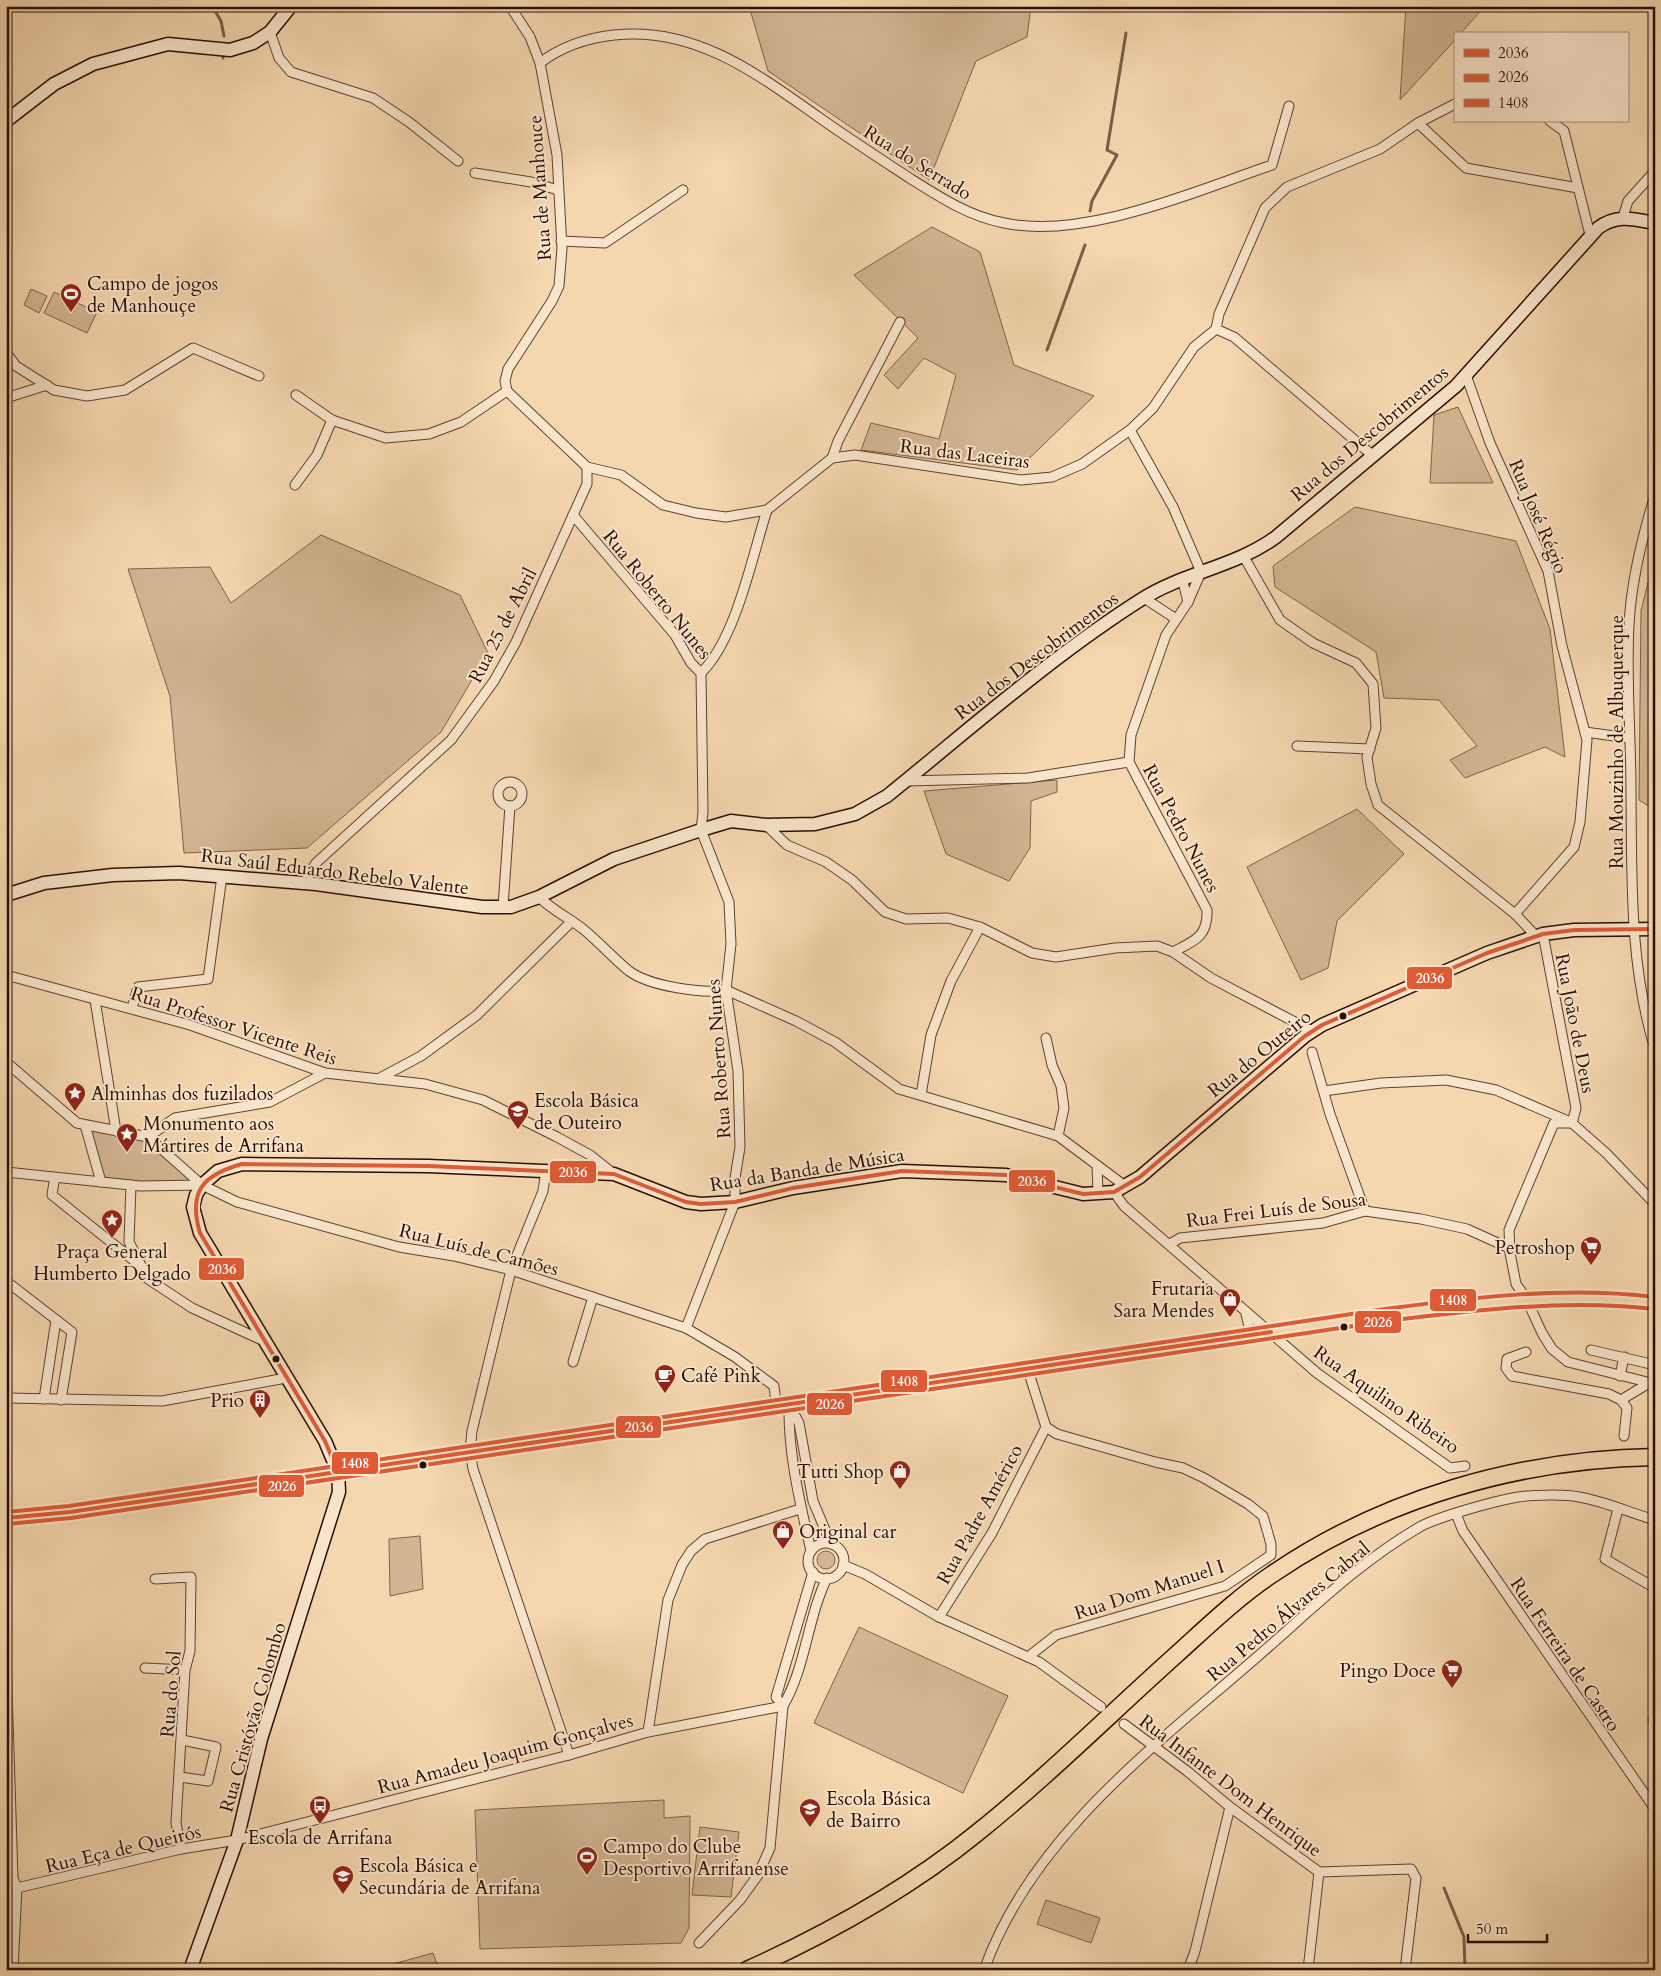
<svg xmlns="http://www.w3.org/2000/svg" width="1661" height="1976" font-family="Cardo,serif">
<rect width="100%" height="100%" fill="#f5d7af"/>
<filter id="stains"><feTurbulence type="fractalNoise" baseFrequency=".004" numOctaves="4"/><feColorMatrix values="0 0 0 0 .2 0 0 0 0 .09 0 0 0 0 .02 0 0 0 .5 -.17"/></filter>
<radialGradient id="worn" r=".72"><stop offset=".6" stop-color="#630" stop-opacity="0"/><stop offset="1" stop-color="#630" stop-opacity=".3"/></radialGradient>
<g fill="#d2b592" stroke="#7e624c">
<polygon points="749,6 1031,6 1027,37 976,61 929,180 768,71"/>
<polygon points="1406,6 1485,6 1460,34 1455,34 1455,40 1400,100"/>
<polygon points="932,227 980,252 1014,365 1094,396 1017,470 861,450 871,423 939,439 956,375 924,358 898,389 884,375 918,338 854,275"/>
<polygon points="31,289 47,296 39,313 24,305"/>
<polygon points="54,292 97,312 87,333 44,313"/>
<polygon points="1458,407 1493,483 1430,483 1434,415"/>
<polygon points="1355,507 1516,541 1550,629 1565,757 1545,747 1465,778 1450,760 1477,746 1439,700 1384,698 1376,652 1275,587 1273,566"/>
<polygon points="321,535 460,595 488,653 441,732 307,848 184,853 170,696 128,569 210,567 231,603"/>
<polygon points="1655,554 1655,810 1639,800 1641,611"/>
<polygon points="1057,780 1057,792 1031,801 1030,848 1009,881 946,854 924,791"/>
<polygon points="1357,809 1404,854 1337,921 1328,968 1301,980 1247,867"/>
<polygon points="89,1128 147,1140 194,1180 145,1183 102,1179"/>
<polygon points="420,1536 423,1589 390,1596 389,1539"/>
<circle cx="826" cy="1560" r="9"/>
<polygon points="859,1627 1008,1696 963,1793 814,1723"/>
<polygon points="664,1800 664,1818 690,1816 689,1928 681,1943 480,1949 475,1810"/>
<polygon points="700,1827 739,1832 731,1897 692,1895"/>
<polygon points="1046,1900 1100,1918 1091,1943 1037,1924"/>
<polygon points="433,1953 439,1970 371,1970"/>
</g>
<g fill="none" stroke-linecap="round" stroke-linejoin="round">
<g stroke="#7a5e48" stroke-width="3">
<polyline points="212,6 221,21 224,36"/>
<polyline points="223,58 223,56"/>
<polyline points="1090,211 1092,201 1117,155 1107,150 1126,33"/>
<polyline points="1047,350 1085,245"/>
<polyline points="1444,1888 1464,1937 1465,1970"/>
</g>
<g stroke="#5d4030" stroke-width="11">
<g id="street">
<polyline points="1652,6 1655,12"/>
<polyline points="270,32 279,58 291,72 373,98 409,122 458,161"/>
<path d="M540,63C562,46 587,38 614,35C694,26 756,73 817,116C848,138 879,158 911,179C941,198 969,216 1004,223C1085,240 1195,191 1272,165L1289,106"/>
<polyline points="1550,121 1564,131 1590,235"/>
<polyline points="1418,123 1466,168 1578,188"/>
<polyline points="475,173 531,182 558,190"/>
<polyline points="1623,217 1628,201 1655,171"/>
<polyline points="561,241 605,243 683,190"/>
<polyline points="1216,329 1234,337 1372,455"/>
<polyline points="6,352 16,366 54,390 87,396 125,390 193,348 259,376"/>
<polyline points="1466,375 1490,443 1548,571 1562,646 1587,740 1580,822 1574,847 1515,914"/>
<polyline points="507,391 587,467 621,475 663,505 696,513 726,517 767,510 832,458 838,441 900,322"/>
<polyline points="507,391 505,381 508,369 552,301 559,286 562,248 557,155 540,63 530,37 510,6"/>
<polyline points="296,395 332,420 386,438 429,434 461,422 507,391"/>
<polyline points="6,398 47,385"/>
<polyline points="1130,430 1173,507 1201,572 1188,602"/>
<polyline points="832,458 855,455 1021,480 1052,477 1082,464 1130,430 1153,408 1194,347 1216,329 1219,314 1265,208 1287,187 1380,149 1418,123 1455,104"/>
<polyline points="295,485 317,455 332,420"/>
<path d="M1655,495C1643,534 1631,584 1629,625C1626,680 1631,736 1631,791C1632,877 1629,965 1655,1049"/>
<polyline points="573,515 675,635 691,663 701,673 703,812 701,830 729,902 731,944 726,990 738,1071 740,1147 735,1178 735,1202 686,1328"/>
<polyline points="1244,557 1280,620 1313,643 1356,663 1373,684 1376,728 1367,757 1371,784 1378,805 1515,914 1536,936"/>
<polyline points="1144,598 1176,619"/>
<path d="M701,673C736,639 752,557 767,510"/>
<polyline points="1585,732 1629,738"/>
<polyline points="1297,746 1370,749"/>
<polyline points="906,781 1028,778 1129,762"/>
<circle cx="510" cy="794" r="12"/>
<polyline points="766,825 787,845 826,862 852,880 885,912 906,919 948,918 980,927 1032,953 1056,957 1115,948 1157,946 1173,952 1211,978 1312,1031"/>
<polyline points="304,883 316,863 451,740 494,681 516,642 587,484 587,467"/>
<path d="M539,897C552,910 569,918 583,929C599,942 613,958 629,971C649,986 702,994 726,990"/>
<polyline points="503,907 510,806"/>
<polyline points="1543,934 1576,1108 1572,1123 1606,1153 1655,1204"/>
<path d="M1173,952C1194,941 1208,937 1207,910L1129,762L1131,735L1166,635L1188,602L1182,578"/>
<polyline points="6,975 190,1025 325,1073 425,1084 483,1100 557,1137 590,1155 614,1174"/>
<polyline points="726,990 796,1021 835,1042 899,1089 1058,1136 1125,1186"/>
<polyline points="95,1000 116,1131"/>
<polyline points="132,1008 138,987 208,979 222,876"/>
<polyline points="1046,1038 1052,1065 1061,1086 1064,1108 1058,1136"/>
<polyline points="1312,1052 1330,1114 1365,1211"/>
<polyline points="6,1062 77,1123 148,1137 202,1185 237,1202 399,1247 454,1256 511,1270 686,1328 735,1357 774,1386 776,1404"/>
<polyline points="378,1079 421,1056 477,1015 572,921"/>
<polyline points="1324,1091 1381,1083 1446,1080 1496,1090 1568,1121"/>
<polyline points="921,1095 931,1035 951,981 980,927"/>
<polyline points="1572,1123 1554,1123 1509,1230 1510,1253 1516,1284 1526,1298 1542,1333 1552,1349 1568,1362 1655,1384"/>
<polyline points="85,1125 101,1182"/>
<polyline points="148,1137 175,1118 270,1102 325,1073"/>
<polyline points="1097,1166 1098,1194"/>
<polyline points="546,1170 543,1191 511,1270 472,1431 470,1451 473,1469 569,1755"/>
<polyline points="6,1172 140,1186 202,1185"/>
<polyline points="54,1182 52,1195 137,1263"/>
<polyline points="131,1185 129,1242 148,1279 192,1308 264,1341"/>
<polyline points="1114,1192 1124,1206 1317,1373 1450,1468 1465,1466"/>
<polyline points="1170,1244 1180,1238 1323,1223 1365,1211 1421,1219 1467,1229 1509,1248"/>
<polyline points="6,1281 72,1332 61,1400"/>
<polyline points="1246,1314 1251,1335"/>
<polyline points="1591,1350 1655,1365"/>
<polyline points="1526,1352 1507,1359 1506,1368 1512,1376 1609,1394 1621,1400 1627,1408 1624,1436"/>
<polyline points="573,1362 593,1297"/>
<polyline points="1027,1367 1046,1427 1057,1434 1155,1462 1183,1468 1204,1478 1248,1504 1263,1516 1271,1544 1271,1555 1225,1586 1056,1635 1028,1657"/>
<polyline points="1620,1376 1624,1357"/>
<polyline points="6,1398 162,1401 286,1378"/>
<polyline points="44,1399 56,1320"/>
<polyline points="1621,1400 1649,1383"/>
<path d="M789,1404C788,1454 800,1503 811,1551"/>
<polyline points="790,1406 799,1423 813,1501 831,1544"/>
<polyline points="1618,1509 1605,1559 1655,1588"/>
<polyline points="1456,1514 1463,1531 1655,1809"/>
<circle cx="826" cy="1561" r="18"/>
<polyline points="843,1565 865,1574 939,1617 1039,1662 1101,1707"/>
<polyline points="155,1579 191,1577 190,1651 185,1670 176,1823 181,1849"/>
<polyline points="939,1617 992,1533 1046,1427"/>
<polyline points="6,1656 13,1878 17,1888 13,1970"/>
<polyline points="145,1668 185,1670"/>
<polyline points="783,1706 776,1697 813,1572"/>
<polyline points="1653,1720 1655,1718"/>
<polyline points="1124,1724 1187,1771 1230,1807 1319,1872"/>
<polyline points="648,1732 668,1600 682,1565 691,1551 705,1539 800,1509"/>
<polyline points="180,1777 208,1781 216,1747 182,1740"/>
<polyline points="1319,1872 1411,1869 1416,1878 1405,1970"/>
<polyline points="17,1888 181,1849 237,1840 569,1755 648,1732 783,1706"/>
<path d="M699,1943L740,1900L758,1875L770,1848L783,1706C806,1667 807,1619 827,1578"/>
<path d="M984,1970C1031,1837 1155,1746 1257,1657C1309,1612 1358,1563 1418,1528C1436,1517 1495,1501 1518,1497C1533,1495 1564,1494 1579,1497C1604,1501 1630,1513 1655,1520"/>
<polyline points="1188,1970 1195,1951 1230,1807"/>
<polyline points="1308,1970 1319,1872"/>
<polyline points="1652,1970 1655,1954"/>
</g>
</g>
<g stroke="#2a0e05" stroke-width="15">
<g id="secondary">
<polyline points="6,121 54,84 93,64 168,44 230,50 253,43 270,32 291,6"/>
<path d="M6,895L44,883L113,875L179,873L316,884L482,907H511L539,897L614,859L701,830L731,821L766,825L815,824L855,814L887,796C970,729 1052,656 1142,599C1185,572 1235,567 1276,537L1456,386L1598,228C1617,214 1633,219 1655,223"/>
<polyline points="190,1970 237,1840 261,1739 339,1492 338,1472 325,1441 200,1233 193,1207 196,1195 202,1185 218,1171 242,1164 428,1166 614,1174 686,1202 701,1204 735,1202 793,1188 902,1171 1006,1175 1083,1194 1114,1192 1140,1177 1305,1036 1322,1025 1487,953 1543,934 1574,930 1655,929"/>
</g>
</g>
<g stroke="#2a0e05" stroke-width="16">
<path id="primary" d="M6,1518L70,1512L1386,1315C1476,1304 1564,1289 1655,1303"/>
</g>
<g stroke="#2a0e05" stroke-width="19">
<path id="highway" d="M747,1970C829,1933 908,1889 977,1833C1047,1777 1110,1714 1177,1654C1207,1627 1237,1598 1271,1575C1383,1498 1520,1459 1655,1457"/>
</g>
<use href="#street" stroke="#f8e5cb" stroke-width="9"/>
<use href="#secondary" stroke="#f8e5cb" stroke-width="12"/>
<use href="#primary" stroke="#f5d7af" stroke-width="14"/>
<use href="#highway" stroke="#f5d7af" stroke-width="16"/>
<g stroke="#f8e5cb" stroke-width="8">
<g id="bus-1">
<path d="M338,1472L325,1441L200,1233C188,1192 202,1175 242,1164L428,1166L614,1174L686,1202L701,1204L735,1202L793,1188L902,1171L1006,1175L1083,1194L1114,1192L1140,1177L1305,1036L1322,1025L1487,953L1543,934L1574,930L1655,929"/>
<polyline points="6,1518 70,1512 1271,1332"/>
</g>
</g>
<g stroke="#f8e5cb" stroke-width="8">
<path id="bus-2" d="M7,1524L71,1518L1387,1321C1476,1310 1564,1299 1654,1309"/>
</g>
<g stroke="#f8e5cb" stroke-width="8">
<path id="bus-3" d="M6,1512L69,1506L1385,1309C1476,1297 1564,1286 1655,1297"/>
</g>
<use href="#bus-1" stroke="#df5b35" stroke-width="4"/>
<use href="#bus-2" stroke="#df5b35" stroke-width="4"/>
<use href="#bus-3" stroke="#df5b35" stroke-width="4"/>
</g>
<defs>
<g id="stadium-pin" transform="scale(1.125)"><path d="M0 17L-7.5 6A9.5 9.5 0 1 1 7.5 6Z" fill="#8f2418" stroke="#f8e5cb"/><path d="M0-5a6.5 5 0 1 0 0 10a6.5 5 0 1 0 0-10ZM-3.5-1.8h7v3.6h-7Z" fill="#fff"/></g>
<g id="sight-pin" transform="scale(1.125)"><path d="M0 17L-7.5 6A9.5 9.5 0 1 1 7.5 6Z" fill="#8f2418" stroke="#f8e5cb"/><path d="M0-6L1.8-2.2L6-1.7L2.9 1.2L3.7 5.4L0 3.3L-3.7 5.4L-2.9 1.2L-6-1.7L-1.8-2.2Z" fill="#fff"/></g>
<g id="school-pin" transform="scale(1.125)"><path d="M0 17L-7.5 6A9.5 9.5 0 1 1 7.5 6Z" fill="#8f2418" stroke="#f8e5cb"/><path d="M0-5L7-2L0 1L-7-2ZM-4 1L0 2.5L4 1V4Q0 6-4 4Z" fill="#fff"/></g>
<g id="supermarket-pin" transform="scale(1.125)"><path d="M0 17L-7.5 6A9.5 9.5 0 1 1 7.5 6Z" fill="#8f2418" stroke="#f8e5cb"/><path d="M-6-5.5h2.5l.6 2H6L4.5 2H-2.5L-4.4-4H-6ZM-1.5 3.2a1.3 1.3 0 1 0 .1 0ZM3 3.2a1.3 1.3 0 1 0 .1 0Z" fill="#fff"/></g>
<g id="shop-pin" transform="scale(1.125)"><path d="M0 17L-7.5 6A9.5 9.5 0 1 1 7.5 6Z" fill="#8f2418" stroke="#f8e5cb"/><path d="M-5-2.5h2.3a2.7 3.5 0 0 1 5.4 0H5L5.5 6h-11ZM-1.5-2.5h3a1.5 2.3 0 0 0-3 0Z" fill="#fff"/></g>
<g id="cafe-pin" transform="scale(1.125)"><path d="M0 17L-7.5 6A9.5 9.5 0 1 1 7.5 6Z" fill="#8f2418" stroke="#f8e5cb"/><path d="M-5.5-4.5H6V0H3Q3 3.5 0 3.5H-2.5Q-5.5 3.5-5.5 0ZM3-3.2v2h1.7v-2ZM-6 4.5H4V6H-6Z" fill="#fff"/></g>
<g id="building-pin" transform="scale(1.125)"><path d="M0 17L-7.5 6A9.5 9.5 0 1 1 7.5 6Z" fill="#8f2418" stroke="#f8e5cb"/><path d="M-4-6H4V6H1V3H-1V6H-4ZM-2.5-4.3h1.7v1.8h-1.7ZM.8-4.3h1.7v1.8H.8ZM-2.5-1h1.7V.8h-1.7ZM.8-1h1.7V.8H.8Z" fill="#fff"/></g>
<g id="bus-pin" transform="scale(1.125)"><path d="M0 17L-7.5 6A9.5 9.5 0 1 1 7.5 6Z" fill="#8f2418" stroke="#f8e5cb"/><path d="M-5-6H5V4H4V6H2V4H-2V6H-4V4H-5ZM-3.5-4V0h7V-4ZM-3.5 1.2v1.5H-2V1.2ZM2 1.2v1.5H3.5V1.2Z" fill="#fff"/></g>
</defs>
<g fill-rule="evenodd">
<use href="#stadium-pin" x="71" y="294"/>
<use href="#sight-pin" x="75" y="1093"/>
<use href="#school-pin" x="518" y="1111"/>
<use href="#sight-pin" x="127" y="1134"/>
<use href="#sight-pin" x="112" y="1220"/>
<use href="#supermarket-pin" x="1591" y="1247"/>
<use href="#shop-pin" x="1230" y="1299"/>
<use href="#cafe-pin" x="665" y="1375"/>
<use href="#building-pin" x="260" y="1400"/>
<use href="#shop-pin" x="900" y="1471"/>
<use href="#shop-pin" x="783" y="1531"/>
<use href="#supermarket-pin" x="1452" y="1670"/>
<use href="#bus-pin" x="320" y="1806"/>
<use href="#school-pin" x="810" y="1809"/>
<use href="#stadium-pin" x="587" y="1857"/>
<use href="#school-pin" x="343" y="1876"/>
</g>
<g fill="#2a0e05" stroke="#f8e5cb" stroke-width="2">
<circle cx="1343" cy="1016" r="4.5"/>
<circle cx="1344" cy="1327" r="4.5"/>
<circle cx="276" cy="1359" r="4.5"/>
<circle cx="423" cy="1465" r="4.5"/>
</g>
<g text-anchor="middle" stroke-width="4" stroke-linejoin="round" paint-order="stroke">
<g font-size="19" fill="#2a0e05" stroke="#f8e5cb">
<text transform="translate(918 162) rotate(32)" y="7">Rua do Serrado</text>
<text transform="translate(539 188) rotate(-94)" y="7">Rua de Manhouce</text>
<text transform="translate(1369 433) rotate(-40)" y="7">Rua dos Descobrimentos</text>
<text transform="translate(965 453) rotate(7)" y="7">Rua das Laceiras</text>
<text transform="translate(1539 516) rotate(67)" y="7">Rua José Régio</text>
<text transform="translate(658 594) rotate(51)" y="7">Rua Roberto Nunes</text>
<text transform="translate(502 625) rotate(-63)" y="7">Rua 25 de Abril</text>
<text transform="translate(1036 655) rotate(-37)" y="7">Rua dos Descobrimentos</text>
<text transform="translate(1616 742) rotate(-90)" y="7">Rua Mouzinho de Albuquerque</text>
<text transform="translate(1182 828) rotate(62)" y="7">Rua Pedro Nunes</text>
<text transform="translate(335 871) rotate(7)" y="7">Rua Saúl Eduardo Rebelo Valente</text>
<text transform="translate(1576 1023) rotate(79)" y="7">Rua João de Deus</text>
<text transform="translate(234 1025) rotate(18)" y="7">Rua Professor Vicente Reis</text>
<text transform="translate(1259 1053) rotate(-39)" y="7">Rua do Outeiro</text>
<text transform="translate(718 1059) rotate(-94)" y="7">Rua Roberto Nunes</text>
<text transform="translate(807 1169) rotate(-9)" y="7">Rua da Banda de Música</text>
<text transform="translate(1276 1209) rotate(-7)" y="7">Rua Frei Luís de Sousa</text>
<text transform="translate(479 1249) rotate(14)" y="7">Rua Luís de Camões</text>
<text transform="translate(1387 1399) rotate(35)" y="7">Rua Aquilino Ribeiro</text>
<text transform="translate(979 1514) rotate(-61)" y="7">Rua Padre Américo</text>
<text transform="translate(1149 1589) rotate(-18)" y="7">Rua Dom Manuel I</text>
<text transform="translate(1288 1611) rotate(-40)" y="7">Rua Pedro Álvares Cabral</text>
<text transform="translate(1566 1654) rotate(56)" y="7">Rua Ferreira de Castro</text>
<text transform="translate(170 1694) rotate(-85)" y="7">Rua do Sol</text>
<text transform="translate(252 1717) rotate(-74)" y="7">Rua Cristóvão Colombo</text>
<text transform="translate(505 1753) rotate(-15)" y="7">Rua Amadeu Joaquim Gonçalves</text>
<text transform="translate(1231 1785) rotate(37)" y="7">Rua Infante Dom Henrique</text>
<text transform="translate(123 1848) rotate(-13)" y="7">Rua Eça de Queirós</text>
</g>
<g font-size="19" fill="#2a0e05" stroke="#f8e5cb" text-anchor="start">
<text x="87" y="290">Campo de jogos<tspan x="87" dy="22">de Manhouçe</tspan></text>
<text x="91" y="1100">Alminhas dos fuzilados</text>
<text x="534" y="1107">Escola Básica<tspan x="534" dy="22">de Outeiro</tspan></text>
<text x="143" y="1130">Monumento aos<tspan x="143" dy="22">Mártires de Arrifana</tspan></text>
<text x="1575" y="1254" text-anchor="end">Petroshop</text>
<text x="112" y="1258" text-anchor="middle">Praça General<tspan x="112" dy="22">Humberto Delgado</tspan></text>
<text x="1214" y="1295" text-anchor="end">Frutaria<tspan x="1214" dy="22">Sara Mendes</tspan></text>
<text x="681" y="1382">Café Pink</text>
<text x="244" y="1407" text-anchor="end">Prio</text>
<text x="884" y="1478" text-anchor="end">Tutti Shop</text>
<text x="799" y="1538">Original car</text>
<text x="1436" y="1677" text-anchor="end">Pingo Doce</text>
<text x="826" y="1805">Escola Básica<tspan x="826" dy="22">de Bairro</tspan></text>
<text x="320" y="1844" text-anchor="middle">Escola de Arrifana</text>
<text x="603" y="1853">Campo do Clube<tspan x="603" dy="22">Desportivo Arrifanense</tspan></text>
<text x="359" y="1872">Escola Básica e<tspan x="359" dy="22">Secundária de Arrifana</tspan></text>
</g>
</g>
<g stroke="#f8e5cb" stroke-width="2">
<rect x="1406" y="966" width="47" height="24" rx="5" fill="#df5b35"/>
<rect x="549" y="1160" width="48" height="24" rx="5" fill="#df5b35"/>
<rect x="1008" y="1169" width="48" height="24" rx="5" fill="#df5b35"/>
<rect x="198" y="1257" width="47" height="24" rx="5" fill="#df5b35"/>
<rect x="1429" y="1288" width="48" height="24" rx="5" fill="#df5b35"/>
<rect x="1354" y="1310" width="48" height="24" rx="5" fill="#df5b35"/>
<rect x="880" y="1369" width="48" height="24" rx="5" fill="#df5b35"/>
<rect x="806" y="1392" width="47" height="24" rx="5" fill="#df5b35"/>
<rect x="615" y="1415" width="47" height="24" rx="5" fill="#df5b35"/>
<rect x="331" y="1451" width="48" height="24" rx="5" fill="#df5b35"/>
<rect x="258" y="1474" width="47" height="24" rx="5" fill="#df5b35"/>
</g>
<g font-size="14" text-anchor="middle" font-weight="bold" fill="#fff">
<text x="1430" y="983">2036</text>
<text x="573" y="1177">2036</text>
<text x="1032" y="1186">2036</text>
<text x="222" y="1274">2036</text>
<text x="1453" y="1305">1408</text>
<text x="1378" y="1327">2026</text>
<text x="904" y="1386">1408</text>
<text x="830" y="1409">2026</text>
<text x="639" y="1432">2036</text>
<text x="355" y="1468">1408</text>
<text x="282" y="1491">2026</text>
</g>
<rect width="1661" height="1976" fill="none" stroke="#f5d7af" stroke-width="25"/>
<rect x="8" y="8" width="1646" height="1961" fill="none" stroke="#2a0e05" stroke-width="2.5"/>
<rect x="12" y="12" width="1636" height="1951" fill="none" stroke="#2a0e05"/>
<rect x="1454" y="32" width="175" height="90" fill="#f8e5cb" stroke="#a68f7c"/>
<rect x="1464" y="49" width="25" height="8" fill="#df5b35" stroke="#a68f7c"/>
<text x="1498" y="58" font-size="15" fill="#2a0e05">2036</text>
<rect x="1464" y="74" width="25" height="8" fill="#df5b35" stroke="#a68f7c"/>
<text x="1498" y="82" font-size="15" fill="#2a0e05">2026</text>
<rect x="1464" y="99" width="25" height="8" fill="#df5b35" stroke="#a68f7c"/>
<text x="1498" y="108" font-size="15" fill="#2a0e05">1408</text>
<path d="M1468 1934v8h79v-8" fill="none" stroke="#2a0e05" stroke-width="2.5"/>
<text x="1476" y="1934" font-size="15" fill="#2a0e05" stroke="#f8e5cb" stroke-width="4" paint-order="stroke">50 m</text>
<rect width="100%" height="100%" filter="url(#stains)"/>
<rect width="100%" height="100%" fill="url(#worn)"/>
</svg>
